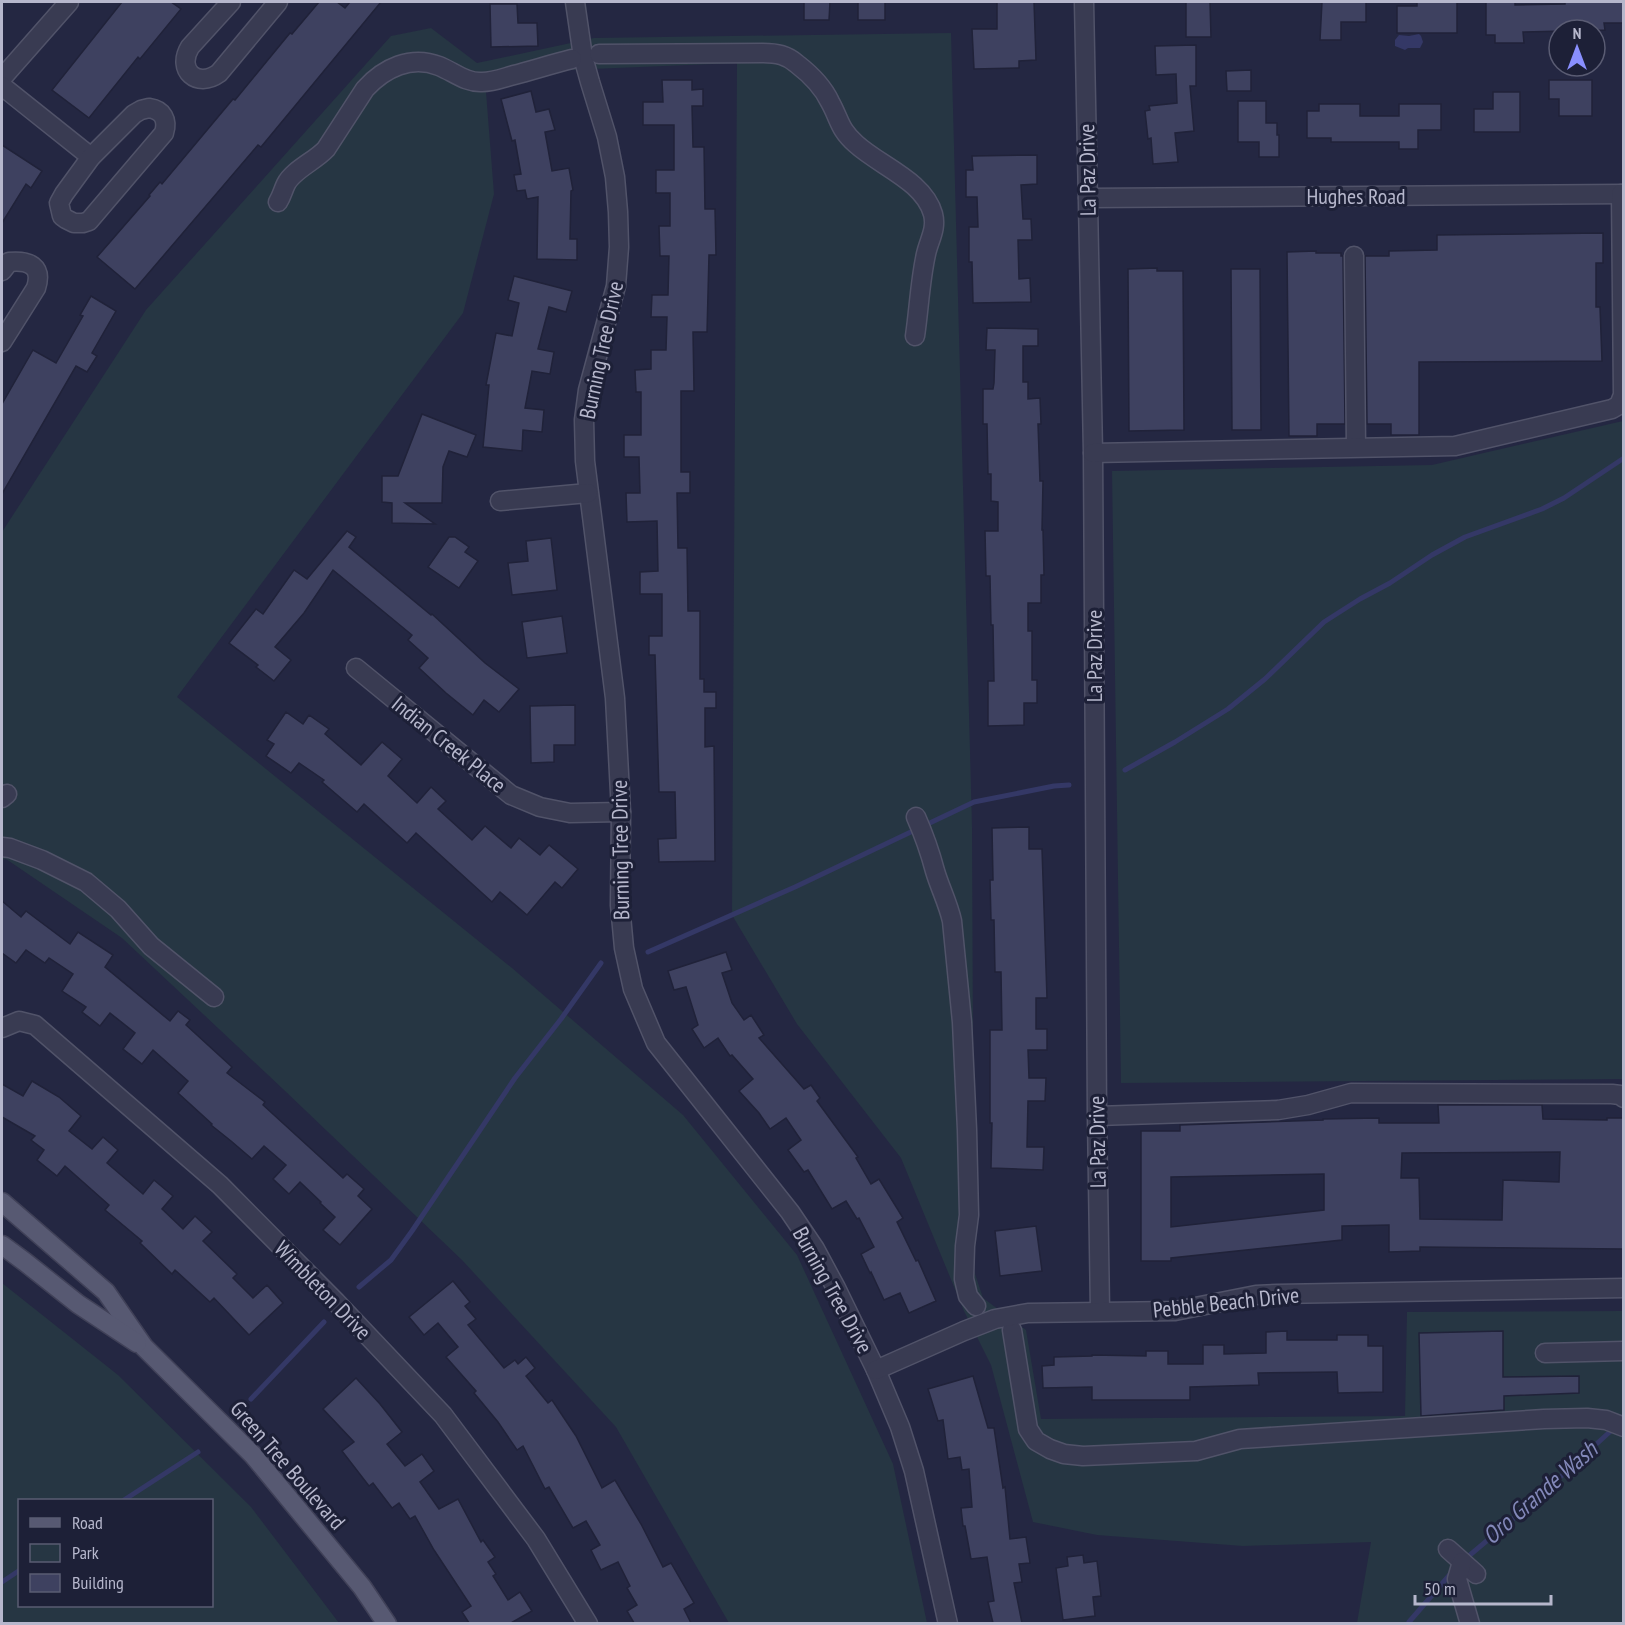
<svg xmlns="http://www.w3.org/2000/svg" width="1625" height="1625" font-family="'PT Sans Narrow',sans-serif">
<rect width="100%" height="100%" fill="#242742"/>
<g fill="#263643" fill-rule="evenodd">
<polygon points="431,28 477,63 594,38 951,33 972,827 974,1271 983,1298 1026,1330 1041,1419 1405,1416 1407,1312 1623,1311 1623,1623 1357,1623 1371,1542 1243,1546 1097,1535 1033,1522 991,1365 964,1311 901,1158 797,1024 732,915 737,63 567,70 486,92 494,194 463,313 177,697 512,968 683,1115 797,1255 893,1464 927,1623 729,1623 616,1427 462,1260 283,1089 122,938 6,859 2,860 2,532 146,310 391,36"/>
<polygon points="1623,421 1623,1079 1121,1083 1112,471 1432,465"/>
<path d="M2,1283L118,1375L251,1507L339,1623H2ZM20,1500H212V1606H20Z"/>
</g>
<polygon fill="#343866" points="1419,34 1421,36 1423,42 1420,48 1408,48 1405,50 1395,46 1395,40 1399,35 1409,36"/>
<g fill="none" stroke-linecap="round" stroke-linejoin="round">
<g stroke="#343866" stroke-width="5">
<polyline points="1125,770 1175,742 1228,709 1265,679 1324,622 1360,599 1390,583 1432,555 1465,537 1542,509 1564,498 1624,458"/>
<polyline points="648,952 795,887 974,802 1054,786 1069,785"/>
<polyline points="359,1287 391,1260 412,1231 515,1078 561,1019 601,963"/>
<polyline points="251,1399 324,1322"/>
<polyline points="124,1500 198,1452"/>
<polyline points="1464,1560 1534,1501 1614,1428"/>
<polyline points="2,1582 20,1570"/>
<polyline points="1409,1622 1453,1571"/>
</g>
</g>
<g fill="#3e4160" stroke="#202239" stroke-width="1.5" fill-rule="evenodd">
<polygon points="122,2 171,2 181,9 140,59 138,57 89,118 52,90"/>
<polygon points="319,2 337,2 345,8 350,2 381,2 261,147 258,145 135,289 97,257 150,196 149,195 160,182 162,184 233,99 235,100 290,33 292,34"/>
<polygon points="804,2 830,2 829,20 804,20"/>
<rect x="858" y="2" width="27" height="18"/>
<polygon points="997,2 1034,2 1036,60 1019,61 1019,68 974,69 972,29 997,29"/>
<polygon points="1186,2 1210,2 1211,37 1186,37"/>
<polygon points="1322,2 1366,2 1366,22 1341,22 1341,40 1320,40"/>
<polygon points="1417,2 1457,2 1457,33 1397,33 1397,6 1417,6"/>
<polygon points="1486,2 1515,2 1515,5 1565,4 1565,2 1623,2 1623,23 1604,23 1605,30 1523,32 1524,43 1495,43 1495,35 1486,35"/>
<polygon points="490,4 517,4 518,23 537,23 538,46 491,47"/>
<polygon points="1196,45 1196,86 1190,86 1194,131 1175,133 1178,162 1153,164 1151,138 1148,139 1145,111 1150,110 1149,106 1177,103 1176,74 1156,75 1155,46"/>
<polygon points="1251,70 1251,91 1227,91 1226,71"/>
<polygon points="662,80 692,80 692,90 703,89 703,106 692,106 693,147 704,147 705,209 715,209 716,255 709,255 707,332 693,332 694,391 681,391 681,472 690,472 690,493 677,493 678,548 687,548 688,611 700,611 700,679 704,679 704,692 716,692 716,708 705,708 705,747 714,746 715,861 659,862 658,839 676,838 675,792 659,792 655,655 649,655 649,636 662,636 662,594 640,594 640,572 658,571 657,521 627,522 626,493 640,493 639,457 624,457 624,435 641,435 641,392 636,392 635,370 651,369 651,350 666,350 667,317 651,317 652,295 668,295 669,256 660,256 659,226 670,226 670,193 656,193 656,170 674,170 674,125 643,125 643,102 663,102"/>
<polygon points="1549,80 1592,80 1592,116 1559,116 1559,99 1549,99"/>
<polygon points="531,91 536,112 549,109 555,130 545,132 552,171 569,168 573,190 571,191 570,239 577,239 577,260 537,259 538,197 527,199 525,190 517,191 514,175 521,174 515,140 512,141 501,99"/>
<polygon points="1493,92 1520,92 1520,132 1474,132 1474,109 1493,109"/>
<polygon points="1238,101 1266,101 1266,123 1277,123 1277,135 1279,135 1279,157 1259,157 1259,142 1238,142"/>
<polygon points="1319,104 1360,104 1360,116 1399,116 1399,104 1441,104 1441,130 1418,130 1418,149 1399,149 1399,142 1331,142 1331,138 1307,138 1307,111 1319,111"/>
<polygon points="2,145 42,171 31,188 26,184 2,223"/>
<polygon points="1037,155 1037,184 1021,185 1023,219 1031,219 1032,240 1018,240 1019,279 1030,278 1031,302 973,303 972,262 969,262 969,227 978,227 977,197 966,197 966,170 973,170 972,156"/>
<polygon points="1603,233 1603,263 1596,263 1596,307 1600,307 1602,361 1419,362 1419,435 1391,435 1391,424 1367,424 1365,256 1389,256 1389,251 1437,250 1437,235"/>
<polygon points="1316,251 1316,253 1341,253 1341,256 1343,256 1345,424 1317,424 1317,436 1289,436 1287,252"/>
<polygon points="1157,268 1157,271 1183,271 1184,430 1129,431 1128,269"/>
<polygon points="1231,269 1260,269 1261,430 1232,430"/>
<polygon points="514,276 572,291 566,312 549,307 538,349 554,352 550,374 532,371 525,408 544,410 542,432 523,430 522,451 483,447 489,385 486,385 496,333 512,336 519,303 508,300"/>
<polygon points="91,296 116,311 92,353 97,356 87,372 76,366 2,494 2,404 33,350 56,363 83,316 80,315"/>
<polygon points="987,328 1038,329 1038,346 1023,346 1023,382 1028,382 1028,399 1040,398 1041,424 1038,424 1040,481 1043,481 1042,530 1043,530 1044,575 1041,575 1041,603 1028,603 1028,631 1032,631 1032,680 1037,680 1037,703 1024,703 1024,725 988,726 988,681 994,681 993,625 991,625 990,576 986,576 985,531 998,531 998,502 991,501 991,474 988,474 987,424 983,424 983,389 993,389 994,383 995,350 986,350"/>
<polygon points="422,414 476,435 467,457 449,451 443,467 442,503 405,503 435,524 392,523 392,503 382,502 382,476 398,476"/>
<polygon points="347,531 356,537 349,547 431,615 432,614 485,663 519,689 499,712 484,700 473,715 446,693 419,668 428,658 408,640 412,635 333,570 304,613 275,647 291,660 274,681 256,667 258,665 229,643 256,609 263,614 294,570 307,579"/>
<polygon points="449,537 455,537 469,547 465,552 478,561 459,588 428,567"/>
<polygon points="551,538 557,590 512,595 508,563 528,561 526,541"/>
<polygon points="562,616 567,653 527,658 522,622"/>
<polygon points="575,705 575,745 554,745 554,762 531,763 530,706"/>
<polygon points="286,712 303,724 309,715 329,729 325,734 361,765 382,742 402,759 388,776 417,803 431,787 446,801 438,809 472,840 485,826 511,848 519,838 540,855 549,845 578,869 562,888 555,882 527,915 500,892 492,902 416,833 407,843 364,804 357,812 322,782 324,780 299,763 291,773 266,756 274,744 267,740"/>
<polygon points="1029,827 1029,849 1042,849 1047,998 1036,998 1036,1029 1047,1029 1047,1050 1028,1050 1029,1078 1046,1078 1045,1101 1028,1101 1027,1147 1044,1147 1043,1170 991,1168 992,1123 990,1123 990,1030 1002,1030 1001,972 995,972 994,920 991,920 990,880 993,880 992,828"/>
<polygon points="2,901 21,917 26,911 70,944 78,932 113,955 105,967 170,1021 178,1011 190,1020 186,1025 232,1067 227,1073 265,1102 263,1105 343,1178 347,1174 364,1189 358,1196 372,1209 340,1245 323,1230 335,1217 320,1203 321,1202 300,1182 289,1194 273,1179 286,1165 264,1146 252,1159 231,1141 211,1125 212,1124 178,1093 188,1081 153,1050 142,1064 123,1049 135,1033 110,1013 100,1026 82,1012 86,1007 62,991 73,974 49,958 45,963 26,950 16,963 2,953"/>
<polygon points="726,952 732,970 722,973 732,1003 744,1020 751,1015 764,1035 759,1038 804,1089 811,1085 820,1098 817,1101 858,1157 856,1158 871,1184 879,1179 903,1218 897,1222 916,1261 918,1260 936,1301 909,1313 900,1293 884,1300 871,1272 870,1273 861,1254 874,1247 859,1218 857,1219 846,1201 832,1209 808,1170 804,1172 788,1150 801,1140 786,1118 770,1129 759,1113 739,1091 753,1079 732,1055 730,1056 718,1038 704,1048 692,1029 698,1025 686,987 674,990 668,971"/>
<polygon points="32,1081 59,1097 81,1116 69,1131 92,1149 103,1137 118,1150 107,1163 143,1194 154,1180 173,1196 162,1209 183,1229 195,1216 212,1232 203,1241 237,1274 233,1278 253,1298 267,1285 283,1303 249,1335 214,1298 210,1302 175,1270 172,1274 140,1243 142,1241 105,1210 109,1205 65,1166 57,1176 37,1160 44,1150 31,1140 35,1136 2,1117 2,1084 23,1096"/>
<path d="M1438,1105H1542L1543,1119L1607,1120V1118H1623V1249L1420,1247V1251L1389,1252V1225L1342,1226V1240L1171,1258V1261H1141V1131H1180V1125L1323,1120V1119L1379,1118V1123H1439ZM1560,1152L1559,1182L1503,1180L1502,1220L1420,1219L1419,1178H1401L1402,1153ZM1324,1174V1210L1171,1227V1177Z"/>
<polygon points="1036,1226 1042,1271 1000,1276 995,1231"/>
<polygon points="453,1281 470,1302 465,1306 476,1319 468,1325 504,1368 515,1360 518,1364 526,1357 535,1368 526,1376 548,1403 552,1400 576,1436 602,1488 615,1480 641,1524 663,1567 671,1563 694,1603 684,1609 691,1623 634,1623 627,1611 637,1605 627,1588 630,1586 618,1562 601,1570 591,1550 600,1545 586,1521 573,1528 549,1487 545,1489 523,1446 517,1450 498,1422 474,1393 476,1391 446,1357 458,1347 438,1323 424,1335 409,1317"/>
<polygon points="1287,1331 1287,1340 1337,1340 1337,1335 1368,1335 1368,1346 1383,1346 1383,1392 1338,1393 1337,1372 1258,1373 1259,1385 1190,1387 1190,1400 1092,1400 1092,1387 1043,1388 1042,1366 1054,1365 1054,1357 1092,1356 1092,1355 1146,1356 1146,1351 1168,1351 1168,1364 1203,1364 1203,1345 1224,1345 1224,1354 1266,1353 1266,1332"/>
<polygon points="1503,1331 1503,1377 1579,1376 1579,1393 1504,1396 1504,1410 1421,1416 1419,1333"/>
<polygon points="973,1376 988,1428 994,1428 1003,1488 1005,1487 1010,1539 1026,1537 1030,1563 1019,1564 1022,1582 1014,1583 1022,1623 993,1623 988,1602 994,1601 987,1557 971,1559 965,1526 963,1526 961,1508 972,1507 969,1469 962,1470 960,1457 948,1459 943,1420 938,1421 928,1389"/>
<polygon points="356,1378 380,1404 402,1432 387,1444 405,1466 422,1454 434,1471 420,1482 439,1509 458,1499 481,1542 483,1540 495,1557 488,1562 496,1574 493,1576 508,1600 520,1592 532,1611 511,1623 469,1623 462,1612 471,1606 434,1550 415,1516 410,1519 399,1503 392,1508 373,1483 369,1486 342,1451 354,1442 323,1409"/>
<polygon points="1083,1555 1084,1563 1097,1561 1101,1596 1093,1597 1095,1616 1063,1620 1056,1568 1068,1566 1067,1557"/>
</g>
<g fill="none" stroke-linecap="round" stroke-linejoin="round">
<g stroke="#515369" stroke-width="21">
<g id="minor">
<path d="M231,2L190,47C176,70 197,89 219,73L278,2"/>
<polyline points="575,2 583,57 590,82 607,137 615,177 618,212 619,247 616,286 588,390 584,420 585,461 615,698 621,812 620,905 624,948 633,989 656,1043 790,1212 815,1249 836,1288 876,1370 900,1427 914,1471 948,1624"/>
<polyline points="1084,2 1093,453 1097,1116 1100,1311"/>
<path d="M599,54L763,53C777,53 787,55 797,64C810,74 823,87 830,102C840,120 839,129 856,144C880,166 924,181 933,214C937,229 929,240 926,254C920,281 919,309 915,336"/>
<polyline points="2,78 69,2"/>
<polyline points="2,86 91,157"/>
<path d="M149,108C163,110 168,120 164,133L89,221L83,223H74L66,219L62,216L59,203L64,194L91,157L134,114L141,110Z"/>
<polyline points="1088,198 1624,194"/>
<path d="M278,202C282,196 283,190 286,184C293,170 315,161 326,149L365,89C384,68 411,55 439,66C454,72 466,83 482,82C493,82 503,78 514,75C533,70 552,64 572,59"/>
<polyline points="1354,256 1356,447"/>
<path d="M2,271L9,262C29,260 43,266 36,288L2,342"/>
<polyline points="1093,453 1455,446 1612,409 1619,405 1623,395 1621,194"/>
<polyline points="500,501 588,493"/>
<polyline points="356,668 511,795 540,807 570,813 621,812"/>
<polyline points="2,798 7,794"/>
<path d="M916,817C924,835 930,852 935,871C940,888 948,903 952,921L962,1022L967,1130L969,1215L965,1246L964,1279L968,1296L976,1306"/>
<polyline points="2,847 10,848 42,860 86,882 118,909 151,946 214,997"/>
<polyline points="2,1028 19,1021 35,1025 220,1185 336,1302 443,1415 536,1539 588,1624"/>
<polyline points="1097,1116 1278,1110 1308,1105 1351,1093 1612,1094 1620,1095 1624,1098"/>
<polyline points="1012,1330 1028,1429 1036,1441 1050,1449 1064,1454 1083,1456 1196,1451 1240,1439 1544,1419 1587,1418 1606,1420 1624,1427"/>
<polyline points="1545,1353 1624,1351"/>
<polyline points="876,1370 964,1331 995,1319 1028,1313 1175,1311 1256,1295 1277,1294 1624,1288"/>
<polyline points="1448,1549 1476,1574"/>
<polyline points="1462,1562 1457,1579 1470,1624"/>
</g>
</g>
<g stroke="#404158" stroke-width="21">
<g id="major">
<polyline points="2,1202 106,1292 144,1347 253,1455 362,1587 387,1624"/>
<polyline points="2,1245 25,1262 78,1304 137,1343"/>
</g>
</g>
<use href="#minor" stroke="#393b52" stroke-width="18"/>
<use href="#major" stroke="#575972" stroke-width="18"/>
</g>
<g text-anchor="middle" stroke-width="6" stroke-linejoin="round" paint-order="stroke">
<g font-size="22" fill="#b6b7cc" stroke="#1d2037">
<text transform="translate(1087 170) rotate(-91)" y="8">La Paz Drive</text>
<text x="1356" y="204">Hughes Road</text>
<text transform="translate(601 350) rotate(-78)" y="8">Burning Tree Drive</text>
<text transform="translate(1094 656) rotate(-90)" y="8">La Paz Drive</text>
<text transform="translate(449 744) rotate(39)" y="8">Indian Creek Place</text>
<text transform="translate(620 850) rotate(-91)" y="8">Burning Tree Drive</text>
<text transform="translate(1097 1142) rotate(-91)" y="8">La Paz Drive</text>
<text transform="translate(323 1290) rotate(46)" y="8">Wimbleton Drive</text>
<text transform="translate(833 1290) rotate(61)" y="8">Burning Tree Drive</text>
<text transform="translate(1226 1302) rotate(-6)" y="8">Pebble Beach Drive</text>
<text transform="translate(288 1465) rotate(49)" y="8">Green Tree Boulevard</text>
</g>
<g font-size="24" font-style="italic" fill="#8388b9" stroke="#1d2037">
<text transform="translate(1540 1493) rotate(-41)" y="8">Oro Grande Wash</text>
</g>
</g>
<rect width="1625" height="1625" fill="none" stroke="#b6b7cc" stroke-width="6"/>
<rect x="18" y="1499" width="195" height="108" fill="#1d2037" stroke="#5a5c73" stroke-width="1.5"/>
<rect x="30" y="1518" width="30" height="9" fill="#575972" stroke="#5a5c73" stroke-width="1.5"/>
<text x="72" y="1529" font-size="18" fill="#b6b7cc">Road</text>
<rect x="30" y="1544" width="30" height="18" fill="#263643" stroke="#5a5c73" stroke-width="1.5"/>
<text x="72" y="1559" font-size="18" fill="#b6b7cc">Park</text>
<rect x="30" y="1574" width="30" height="18" fill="#3e4160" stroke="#5a5c73" stroke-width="1.5"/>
<text x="72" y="1589" font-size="18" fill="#b6b7cc">Building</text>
<g transform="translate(1577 48)"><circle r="28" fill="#1d2037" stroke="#5a5c73" stroke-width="1.5"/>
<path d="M0-4.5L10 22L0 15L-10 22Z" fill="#898ffe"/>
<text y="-9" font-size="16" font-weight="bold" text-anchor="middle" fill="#b6b7cc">N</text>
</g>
<path d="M1415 1595v9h136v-9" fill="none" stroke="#b6b7cc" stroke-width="3"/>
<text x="1424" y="1595" font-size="18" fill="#b6b7cc" stroke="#1d2037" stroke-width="4.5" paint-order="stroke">50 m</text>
</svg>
